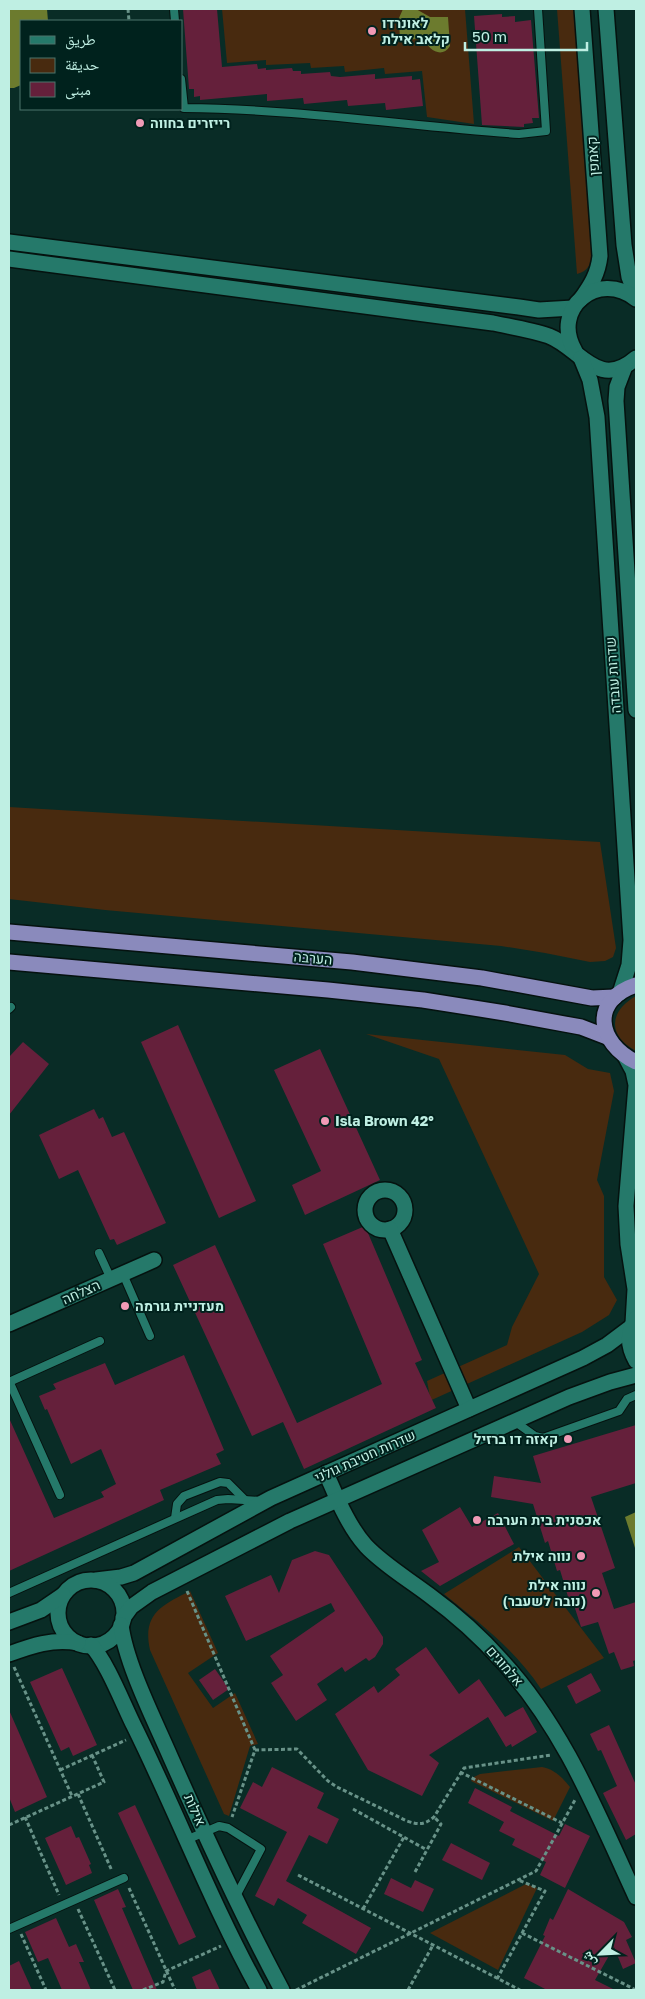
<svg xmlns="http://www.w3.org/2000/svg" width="645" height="1999" font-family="'Golos Text','Noto Naskh Arabic',Heebo,sans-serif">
<rect width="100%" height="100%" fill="#092c26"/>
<g fill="#482a0f">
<polygon points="222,9 465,9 474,124 427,117 422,71 385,74 384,68 345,72 344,66 311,68 310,63 266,65 266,60 227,63"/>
<path d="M557,9H574L593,250C592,262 589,271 577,274Z"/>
<polygon points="9,807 600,842 616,948 613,957 605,961 590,962 545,953 501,946 105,910 9,899"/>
<path d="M636,996V1051C607,1036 609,1011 636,996Z"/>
<polygon points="366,1034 565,1055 588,1069 610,1073 614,1091 597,1180 604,1196 604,1277 617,1300 609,1315 582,1332 425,1403 430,1397 427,1381 507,1345 512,1327 539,1274 439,1059"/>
<path d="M519,1547L604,1658L541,1689C515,1650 481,1624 444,1594Z"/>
<path d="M190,1591L218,1653L188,1673L213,1708L235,1693L258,1744L250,1746L229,1816L224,1814L150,1650C142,1614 162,1605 190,1591Z"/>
<path d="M542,1767C554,1769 563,1778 570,1787L553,1821L471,1781L474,1777L480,1774Z"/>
<polygon points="526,1884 537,1888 498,1970 430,1933"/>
</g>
<g fill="#6c7b2e">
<polygon points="9,9 47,9 48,21 21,21 21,85 14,88 9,88"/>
<path d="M403,9H416L430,17H448L450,46C442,59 428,50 424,38L400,41L399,18Z"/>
<polygon points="636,1512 636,1551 625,1517"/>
</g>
<g fill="#65203b">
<polygon points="183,9 217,9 222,67 257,64 258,69 266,68 266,70 292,68 293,71 301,71 301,74 330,72 331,76 340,77 375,74 375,79 412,76 412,80 420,79 423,106 386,110 385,103 348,106 347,100 304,104 303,98 267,101 267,94 200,100 200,96 194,97 194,89 189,89"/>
<polygon points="502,14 502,17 515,16 515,22 531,20 539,118 532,118 533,123 524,124 524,127 482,125 474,16"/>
<polygon points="178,1025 256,1201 219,1218 141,1042"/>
<polygon points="23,1042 49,1064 9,1115 9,1057"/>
<polygon points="320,1049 380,1180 305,1215 292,1185 321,1171 274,1070"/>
<polygon points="94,1109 99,1119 103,1117 112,1137 124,1132 166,1223 117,1245 114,1239 110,1240 78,1170 59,1179 39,1135"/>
<polygon points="365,1226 422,1360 415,1363 436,1408 304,1469 283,1422 252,1436 173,1265 215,1245 297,1423 382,1384 323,1244"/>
<polygon points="184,1355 224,1450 216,1454 221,1464 160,1490 164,1500 9,1571 9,1418 54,1518 104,1497 101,1492 116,1484 101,1449 71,1464 47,1409 45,1410 39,1396 56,1389 53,1384 105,1363 115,1385"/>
<polygon points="636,1425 636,1483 591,1497 615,1568 602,1573 614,1609 636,1602 636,1660 633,1661 634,1666 621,1670 614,1652 609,1654 598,1622 581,1627 572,1599 569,1600 560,1570 557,1571 548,1541 545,1543 533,1504 491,1497 494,1476 541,1483 533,1456"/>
<polygon points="460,1507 472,1527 498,1513 514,1544 440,1586 421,1571 439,1562 422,1530"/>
<polygon points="315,1551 329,1555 383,1637 383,1644 375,1657 369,1661 366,1658 345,1672 342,1667 317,1684 327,1700 296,1721 271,1683 283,1675 270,1656 335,1611 331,1603 246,1641 225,1596 271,1575 279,1593 292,1560"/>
<polygon points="426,1647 459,1694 479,1679 505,1717 523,1707 537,1732 512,1747 511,1744 506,1747 488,1717 429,1755 439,1763 422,1796 368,1770 335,1714 374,1686 378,1693 400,1675 395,1669"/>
<polygon points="62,1668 97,1745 73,1756 69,1747 61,1751 30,1682"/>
<polygon points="215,1669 229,1689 213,1700 199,1680"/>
<polygon points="591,1673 601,1691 576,1704 567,1686"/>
<polygon points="9,1710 47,1797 15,1812 9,1797"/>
<polygon points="609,1725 636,1785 636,1834 626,1840 603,1793 617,1786 601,1750 598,1751 590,1734"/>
<polygon points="272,1767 324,1793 317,1808 339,1819 327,1844 309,1835 286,1881 371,1928 356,1954 302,1923 307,1915 278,1898 274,1906 255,1896 287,1832 240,1808 253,1782 262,1787"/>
<polygon points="475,1788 512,1807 510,1811 559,1836 565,1824 590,1836 565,1888 540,1875 546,1862 512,1845 515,1839 499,1831 504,1822 468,1803"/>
<polygon points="135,1805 196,1937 179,1945 118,1813"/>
<polygon points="71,1826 76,1838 79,1837 91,1864 89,1865 92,1873 66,1885 45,1838"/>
<polygon points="451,1843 490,1863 482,1880 442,1860"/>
<polygon points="391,1878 411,1888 415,1880 434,1889 423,1912 384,1894"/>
<polygon points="118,1889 126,1907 122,1908 157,1990 133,1990 94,1900"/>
<polygon points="568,1889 624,1922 632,1937 626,1940 636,1963 623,1969 614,1947 595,1980 615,1990 547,1990 524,1978 545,1936 543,1935 550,1918 553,1920"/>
<polygon points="56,1918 69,1947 76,1944 84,1962 79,1962 91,1990 62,1990 48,1958 38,1962 25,1932"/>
<polygon points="19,1961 32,1990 9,1990 9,1966"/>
<polygon points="210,1969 220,1990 197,1990 192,1977"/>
</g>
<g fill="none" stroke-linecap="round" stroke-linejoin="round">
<g stroke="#05120f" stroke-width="10">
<g id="service">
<polyline points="174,9 175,21"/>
<path d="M181,79L184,108C297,109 407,126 519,134L546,131L538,9"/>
<polyline points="9,1009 11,1007"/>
<polyline points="99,1253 111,1279"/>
<polyline points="123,1274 150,1336"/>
<polyline points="9,1381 60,1495"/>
<polyline points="9,1382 100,1341"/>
<polyline points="514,1421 535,1436 543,1438 619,1411 627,1399 636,1395"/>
<polyline points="175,1518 177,1504 184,1496 220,1482 228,1483 245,1500"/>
<polyline points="9,1593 217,1500 228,1499 261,1501"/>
<polyline points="186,1840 219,1826 228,1828 261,1849 235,1898"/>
<polyline points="9,1929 124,1878"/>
</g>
</g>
<g stroke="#05120f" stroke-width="18">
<g id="minor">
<circle cx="385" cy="1210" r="20"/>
<polyline points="390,1229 469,1409"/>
<polyline points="9,1324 154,1260"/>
<path d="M326,1473C337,1498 348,1526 366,1546C384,1565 408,1579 429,1595C455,1614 480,1636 502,1661C564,1728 598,1815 636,1897"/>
</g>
</g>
<g stroke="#05120f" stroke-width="18">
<g id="tertiary">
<polyline points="606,9 624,245 629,277 636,295"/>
<polyline points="9,242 519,307 539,310 573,308"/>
<path d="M9,259L493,323C512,327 532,330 549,336C580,348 598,391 636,358"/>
<path d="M581,299C591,285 598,274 600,256L582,9"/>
<path d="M575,351C550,309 598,269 636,299"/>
<polyline points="581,358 590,380 597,417 631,940 629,965 620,993"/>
<polyline points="625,366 617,387 616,401 636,710"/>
<polyline points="96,1580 121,1577 134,1573 271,1498 583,1358 607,1345 631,1327"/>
<circle cx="91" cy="1613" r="33"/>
<polyline points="123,1618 131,1607 152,1592 290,1521 569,1397 610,1382 636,1375"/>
<polyline points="9,1622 41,1610 63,1595"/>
<path d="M121,1625C126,1664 154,1719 170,1756C205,1835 241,1914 282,1990"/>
<path d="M91,1645C107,1662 123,1704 134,1726C177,1813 212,1905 259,1990"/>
<path d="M9,1654C31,1646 53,1638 78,1643"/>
</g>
</g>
<g stroke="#05120f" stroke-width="18">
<g id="secondary">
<polyline points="625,1056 633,1071 636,1085 626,1206 628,1244 635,1289 633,1323"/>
<path d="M636,1318C627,1332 628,1347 636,1361"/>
</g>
</g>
<g stroke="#05120f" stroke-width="18">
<g id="trunk">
<polyline points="9,932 352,962 482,978 592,998 615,997"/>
<polyline points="9,962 328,990 423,1000 505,1013 581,1027 607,1037"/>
<path d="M636,985C590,1000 597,1043 636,1062"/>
</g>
</g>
<g stroke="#689288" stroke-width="3" stroke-dasharray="4 2.5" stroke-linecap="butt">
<polyline points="128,9 129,21"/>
<polyline points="187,1591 255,1750 232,1817"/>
<polyline points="14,1667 72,1796"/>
<path d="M255,1750L297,1749L328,1781L337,1787L407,1821C419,1825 424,1825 434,1817L464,1768L551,1755"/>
<polyline points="60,1770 126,1740"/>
<polyline points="460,1772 562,1823"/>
<polyline points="78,1794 112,1871"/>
<polyline points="353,1809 427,1850"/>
<polyline points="25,1817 59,1895"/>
<polyline points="9,1825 104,1782 92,1755"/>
<polyline points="415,1872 441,1824 434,1817"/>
<polyline points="298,1875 520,1990"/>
<polyline points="129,1888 175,1990"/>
<polyline points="78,1909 115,1990"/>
<polyline points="363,1909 404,1837"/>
<polyline points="522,1933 636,1990"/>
<polyline points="21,1934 46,1990"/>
<polyline points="497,1979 545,1891 518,1880"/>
<polyline points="143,1990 163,1982 166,1971 221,1946"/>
<polyline points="296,1990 536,1871 575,1800"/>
<polyline points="408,1990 433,1945"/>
</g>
<use href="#service" stroke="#25796a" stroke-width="8"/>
<use href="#minor" stroke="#25796a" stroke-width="15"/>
<use href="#tertiary" stroke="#25796a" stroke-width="15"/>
<use href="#secondary" stroke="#25796a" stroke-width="15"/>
<use href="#trunk" stroke="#8a8abc" stroke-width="15"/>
</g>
<g fill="#f09ab6" stroke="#00221d" stroke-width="2">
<circle cx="372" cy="31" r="5"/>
<circle cx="140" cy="123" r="5"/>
<circle cx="325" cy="1121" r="5"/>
<circle cx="125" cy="1306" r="5"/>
<circle cx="568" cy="1439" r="5"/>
<circle cx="477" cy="1520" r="5"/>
<circle cx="581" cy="1556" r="5"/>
<circle cx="596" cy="1593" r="5"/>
</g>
<g text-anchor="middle" stroke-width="4" stroke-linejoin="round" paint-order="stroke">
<g font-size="14" font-weight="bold" fill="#bfefe3" stroke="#00221d" text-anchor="start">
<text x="382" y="28">לאונרדו<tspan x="382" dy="16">קלאב אילת</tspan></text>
<text x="150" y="128">רייזרים בחווה</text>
<text x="335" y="1126">Isla Brown 42°</text>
<text x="135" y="1311">מעדניית גורמה</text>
<text x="558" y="1444" text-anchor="end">קאזה דו ברזיל</text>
<text x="487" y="1525">אכסנית בית הערבה</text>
<text x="571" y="1561" text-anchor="end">נווה אילת</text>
<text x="586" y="1590" text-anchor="end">נווה אילת<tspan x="586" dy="16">(נובה לשעבר)</tspan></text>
</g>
<g font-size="14" fill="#bfefe3" stroke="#00221d">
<text transform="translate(593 156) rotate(-94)" y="5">קאמפן</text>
<text transform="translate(613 675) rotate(-94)" y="5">שדרות עובדה</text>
<text transform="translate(313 958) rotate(5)" y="5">הערבה</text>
<text transform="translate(81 1292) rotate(-24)" y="5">הצלחה</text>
<text transform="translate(365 1456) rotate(-24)" y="5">שדרות חטיבת גולני</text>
<text transform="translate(505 1666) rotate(49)" y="5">אלמוגים</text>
<text transform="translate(195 1810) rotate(66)" y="5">אילות</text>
</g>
</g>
<rect width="645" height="1999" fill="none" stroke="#bfefe3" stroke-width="20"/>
<rect x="20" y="20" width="162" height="90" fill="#00221d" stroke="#4c746c"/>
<rect x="30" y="36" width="25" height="8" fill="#25796a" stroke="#4c746c"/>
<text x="65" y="45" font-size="15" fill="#bfefe3">طريق</text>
<rect x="30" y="58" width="25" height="15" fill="#482a0f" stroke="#4c746c"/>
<text x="65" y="70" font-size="15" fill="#bfefe3">حديقة</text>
<rect x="30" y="82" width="25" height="15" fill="#65203b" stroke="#4c746c"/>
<text x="65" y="95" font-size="15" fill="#bfefe3">مبنى</text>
<g transform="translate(600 1954) rotate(246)" stroke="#00221d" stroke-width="4" paint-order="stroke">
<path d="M0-4L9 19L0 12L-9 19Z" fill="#bfefe3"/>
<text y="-8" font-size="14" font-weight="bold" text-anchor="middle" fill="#bfefe3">ش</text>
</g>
<path d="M465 42v8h122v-8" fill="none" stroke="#bfefe3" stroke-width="2.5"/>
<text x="472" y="42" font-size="15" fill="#bfefe3" stroke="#00221d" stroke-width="4" paint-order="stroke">50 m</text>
</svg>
